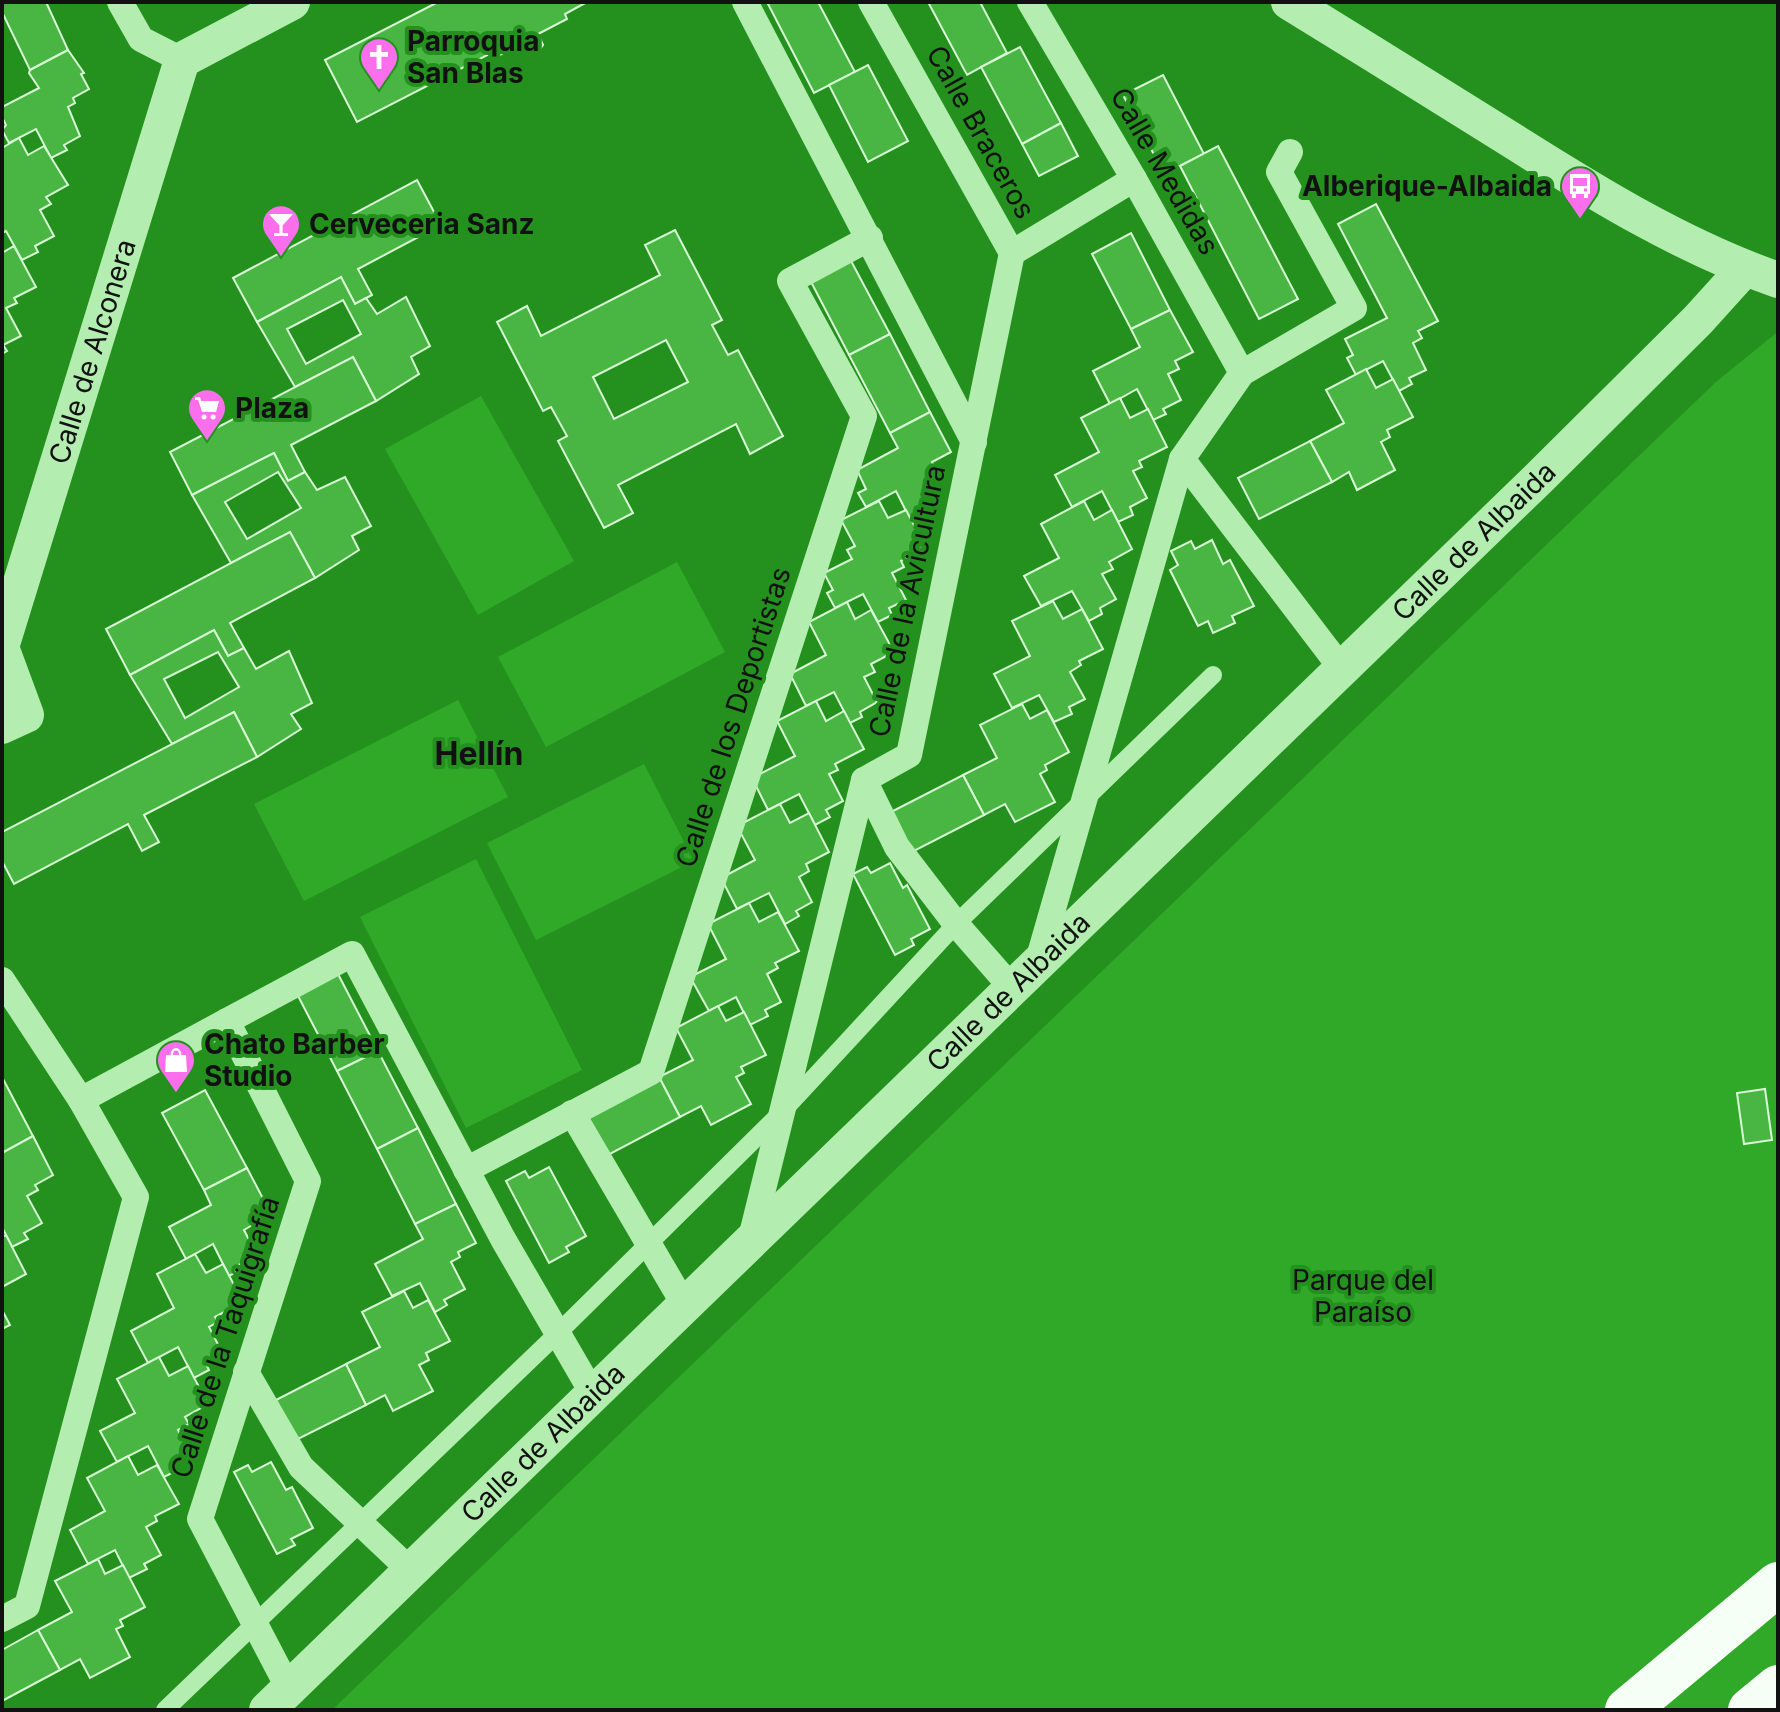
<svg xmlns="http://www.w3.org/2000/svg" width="1780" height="1712" font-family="Inter,sans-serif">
<rect width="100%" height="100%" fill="#24911f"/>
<g fill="#30a928">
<polygon points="1775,334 1778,335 1778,1710 332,1710 1716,382"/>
<polygon points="481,396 574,561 478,615 385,449"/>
<polygon points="677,562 725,652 546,747 498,657"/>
<polygon points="458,700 508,797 304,901 254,804"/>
<polygon points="644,764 694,861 536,940 487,843"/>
<polygon points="476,859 582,1070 466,1128 360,917"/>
</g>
<g fill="#49b643" stroke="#d7fad5" stroke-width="2" fill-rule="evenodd">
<polygon points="2,2 46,2 68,50 30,70 2,12"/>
<polygon points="438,2 587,2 565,14 567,19 538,34 543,45 538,52 530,52 523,43 498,56 495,51 357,122 325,60"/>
<polygon points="767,2 818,2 855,72 814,93"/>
<polygon points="928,2 980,2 1007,53 967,75"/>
<polygon points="1020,47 1061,123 1022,144 981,67"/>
<polygon points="68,50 84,73 81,74 89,89 73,98 75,103 68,107 80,136 64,145 67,150 51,158 36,129 9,143 2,130 6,125 2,117 2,107 39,88 29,73 30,70"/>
<polygon points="868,65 908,141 868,162 829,85"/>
<polygon points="1163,75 1204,154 1164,174 1123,95"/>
<polygon points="1061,123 1078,156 1039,176 1022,144"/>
<polygon points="19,138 28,155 44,146 68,185 46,197 51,204 40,210 54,236 35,246 38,252 22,260 6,231 2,233 2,148"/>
<polygon points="1218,146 1298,299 1259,319 1180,166"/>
<polygon points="417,180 441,225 358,269 372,295 355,304 341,277 257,322 233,278"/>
<polygon points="1376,204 1438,321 1418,331 1422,338 1413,343 1426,370 1409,378 1412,384 1399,391 1383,361 1356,375 1347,358 1353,355 1345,339 1387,318 1338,224"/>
<path d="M675,230L722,320L712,325L728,355L738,350L783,436L750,454L736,424L618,485L633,513L604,528L558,441L567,436L551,407L543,411L497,322L527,306L541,336L660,275L645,245ZM666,340L688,382L614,419L593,377Z"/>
<polygon points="1131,233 1170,310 1131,329 1092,254"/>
<polygon points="14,246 36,287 14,298 17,303 6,308 21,336 3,345 7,351 2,354 2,253"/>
<polygon points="850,259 890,334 849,355 810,280"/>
<path d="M341,277L355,304L366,298L377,314L406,297L430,346L411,357L419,374L376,401L353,357L295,387L257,322ZM343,300L361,334L306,364L287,329Z"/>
<polygon points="1170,310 1193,352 1175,361 1179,369 1168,374 1181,400 1163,409 1166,414 1153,420 1137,389 1110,404 1093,371 1140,347 1131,329"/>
<polygon points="890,334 930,412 890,433 849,355"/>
<polygon points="353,357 376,401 291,445 305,472 288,481 274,453 192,495 170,452"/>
<polygon points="1366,369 1376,388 1393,379 1413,417 1387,430 1390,437 1381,442 1395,470 1357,490 1349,472 1332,482 1310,441 1344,423 1326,390"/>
<polygon points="1120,398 1130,418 1148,409 1167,447 1139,461 1142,467 1133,471 1147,498 1130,507 1133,515 1118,522 1102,491 1072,507 1055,475 1099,452 1081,418"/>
<polygon points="930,412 951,452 932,462 935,469 926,474 940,501 922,509 925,515 912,523 896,491 866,507 858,493 866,489 857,470 898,448 890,433"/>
<polygon points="1310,441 1332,482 1259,519 1238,478"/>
<path d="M274,453L288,481L305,472L317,490L345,477L371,526L352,536L359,550L315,578L290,532L231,563L192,495ZM278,472L301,508L247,539L225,502Z"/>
<polygon points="879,501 888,518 906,510 926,548 901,561 904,567 892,573 906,600 889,608 892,615 878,622 863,594 835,608 827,593 833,590 824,573 852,559 847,550 855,546 841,520"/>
<polygon points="1084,501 1094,520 1112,510 1132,549 1109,562 1113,569 1102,574 1116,599 1100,608 1102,614 1089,621 1072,591 1041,606 1024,576 1059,558 1041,524"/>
<polygon points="290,532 315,578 230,623 244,648 228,656 214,630 130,675 106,629"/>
<polygon points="1212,540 1223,564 1230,560 1254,606 1232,616 1235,623 1213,633 1208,621 1198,626 1170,570 1178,565 1171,551 1191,541 1195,549"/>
<polygon points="1053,601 1063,619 1082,609 1103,649 1079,661 1081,665 1070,672 1085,699 1069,707 1072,714 1054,722 1039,695 1012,708 994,674 1030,656 1012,621"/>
<polygon points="847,602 855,619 871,610 894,652 871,664 875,672 864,677 877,702 860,712 862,717 850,723 834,692 806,706 790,674 826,655 809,622"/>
<path d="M214,630L228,656L244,648L256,669L289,651L312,703L291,714L301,729L257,757L234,712L172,744L130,675ZM218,652L239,687L185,718L164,679Z"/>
<polygon points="816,701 826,721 844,711 864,749 835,764 838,770 829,774 843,801 826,810 830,817 815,825 799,794 768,810 752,778 795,756 777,721"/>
<polygon points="1022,704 1030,719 1047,710 1069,752 1045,765 1047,770 1040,774 1055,802 1015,822 1005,804 984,815 963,775 997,758 980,725"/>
<polygon points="234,712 257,757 144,815 159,842 142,851 128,824 14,884 2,861 2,832"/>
<polygon points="963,775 984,815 912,852 891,812"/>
<polygon points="780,804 790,823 809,813 829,852 806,864 809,871 799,877 812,902 796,911 799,916 785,924 769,893 737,909 721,878 755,860 737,826"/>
<polygon points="890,863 903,888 907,885 930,929 911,939 914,945 895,955 853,874 867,867 871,873"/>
<polygon points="749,903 759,922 778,912 799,951 775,963 778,968 767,974 781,1002 765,1010 768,1016 750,1025 736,997 709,1011 690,977 726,959 708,924"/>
<polygon points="338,974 378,1051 337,1071 297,994"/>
<polygon points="718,1006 726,1021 744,1012 766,1055 741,1067 744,1073 736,1077 751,1104 711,1125 701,1106 680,1117 659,1077 693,1060 676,1028"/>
<polygon points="378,1051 418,1128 377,1149 337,1071"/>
<polygon points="2,1077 33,1136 2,1153"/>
<polygon points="659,1077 680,1117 608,1155 587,1115"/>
<polygon points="1765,1089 1772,1140 1744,1144 1737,1093"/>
<polygon points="205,1090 247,1168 204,1190 162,1113"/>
<polygon points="418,1128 456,1204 415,1224 377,1149"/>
<polygon points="33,1136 53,1175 35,1185 38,1190 27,1196 42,1223 24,1233 28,1239 12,1247 2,1227 2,1153"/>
<polygon points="549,1167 586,1236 566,1247 569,1252 549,1263 506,1181 525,1171 529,1178"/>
<polygon points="247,1168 268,1208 250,1217 254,1224 244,1230 257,1255 239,1265 241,1269 229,1276 213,1244 186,1259 169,1227 211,1205 204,1190"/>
<polygon points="456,1204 476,1243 458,1252 460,1257 451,1262 465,1289 444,1300 447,1305 435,1312 420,1283 392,1296 375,1264 423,1239 415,1224"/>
<polygon points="6,1235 26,1274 2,1287 2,1237"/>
<polygon points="195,1254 206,1273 223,1264 243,1302 215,1317 218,1322 209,1327 223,1354 205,1362 209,1370 194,1378 178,1347 148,1363 131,1331 174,1308 157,1274"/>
<polygon points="404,1291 413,1308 428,1300 450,1341 426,1353 429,1360 419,1365 433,1391 393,1411 385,1395 366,1405 346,1364 380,1347 362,1312"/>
<polygon points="2,1310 10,1325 2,1329"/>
<polygon points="159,1357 169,1376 188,1366 208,1404 185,1417 189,1424 178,1430 191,1455 175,1464 178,1470 164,1477 148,1446 117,1462 100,1431 135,1413 117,1379"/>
<polygon points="346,1364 366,1405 296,1440 276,1400"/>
<polygon points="128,1456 138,1475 157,1465 179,1504 155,1516 157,1521 146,1527 161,1555 144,1564 147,1569 129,1578 115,1550 88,1564 70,1530 105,1511 87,1478"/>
<polygon points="271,1462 286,1490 292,1487 313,1528 291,1539 295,1545 277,1554 234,1472 248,1465 252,1472"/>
<polygon points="98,1559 105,1574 123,1565 145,1607 120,1620 123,1626 116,1629 130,1657 90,1678 80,1659 60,1670 38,1630 72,1612 55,1581"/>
<polygon points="38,1630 60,1670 2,1701 2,1650"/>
</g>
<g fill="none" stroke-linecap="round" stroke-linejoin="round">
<polyline stroke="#b3edaf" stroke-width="18" points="165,1710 558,1333 782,1112 956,924 1213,675"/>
<g stroke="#b3edaf" stroke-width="26">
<polyline points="120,2 141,39 182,60"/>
<polyline points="745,2 974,442"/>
<polyline points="871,2 1012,253 1134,179"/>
<polyline points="1030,2 1134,179 1242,373"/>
<polyline points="1182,459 1342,669"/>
<polyline points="1038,961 1182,459 1242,373 1354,308 1279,172 1290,152"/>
<polyline points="2,980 81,1100 227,1021"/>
<polyline points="1012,988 956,924 897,847 864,780 909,755 1012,253"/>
<polyline points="572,1113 685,1306"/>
<polyline points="466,1170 651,1072 864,416 790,281 870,238"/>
<polyline points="750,1242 864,780"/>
<polyline points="246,1372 301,1467 411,1571"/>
<polyline points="2,1619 27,1606 136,1197 81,1100"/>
<polyline points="289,1689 200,1519 308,1181 227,1021 352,954 503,1239 593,1394"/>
</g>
<g stroke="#b3edaf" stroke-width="36">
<path d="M1289,2C1364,48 1438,94 1513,141C1597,194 1683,247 1778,280"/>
<path id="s1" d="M2,644L182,60L292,2"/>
<polyline points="2,650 26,715 2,726"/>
<path id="s2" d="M267,1710L1541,476L1698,320L1745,268"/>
</g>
<g stroke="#f6fff6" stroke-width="44">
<polyline points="1627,1710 1778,1584"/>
<polyline points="1750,1710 1778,1687"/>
</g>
</g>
<defs>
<g id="church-pin" transform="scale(2)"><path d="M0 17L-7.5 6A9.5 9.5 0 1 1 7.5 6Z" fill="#fb6fed" stroke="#24911f"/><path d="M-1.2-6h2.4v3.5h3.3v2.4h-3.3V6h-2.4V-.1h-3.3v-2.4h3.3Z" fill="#fff"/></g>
<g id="bus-pin" transform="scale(2)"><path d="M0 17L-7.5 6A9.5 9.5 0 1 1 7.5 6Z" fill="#fb6fed" stroke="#24911f"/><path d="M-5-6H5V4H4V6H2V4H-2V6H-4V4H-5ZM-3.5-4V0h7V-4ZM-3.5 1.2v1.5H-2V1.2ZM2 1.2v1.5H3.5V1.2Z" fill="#fff"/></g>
<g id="bar-pin" transform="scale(2)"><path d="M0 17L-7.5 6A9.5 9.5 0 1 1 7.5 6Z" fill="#fb6fed" stroke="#24911f"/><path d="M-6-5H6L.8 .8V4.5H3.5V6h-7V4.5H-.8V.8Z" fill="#fff"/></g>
<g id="supermarket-pin" transform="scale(2)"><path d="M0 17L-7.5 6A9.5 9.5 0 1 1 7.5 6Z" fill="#fb6fed" stroke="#24911f"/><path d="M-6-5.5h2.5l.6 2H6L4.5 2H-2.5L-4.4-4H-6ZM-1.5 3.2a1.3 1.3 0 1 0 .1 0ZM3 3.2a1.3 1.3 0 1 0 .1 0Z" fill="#fff"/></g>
<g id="shop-pin" transform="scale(2)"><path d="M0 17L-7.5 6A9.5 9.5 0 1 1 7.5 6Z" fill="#fb6fed" stroke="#24911f"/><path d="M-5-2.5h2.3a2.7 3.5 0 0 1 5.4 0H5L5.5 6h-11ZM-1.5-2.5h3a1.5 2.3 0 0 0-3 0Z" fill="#fff"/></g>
</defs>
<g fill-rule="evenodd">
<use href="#church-pin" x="379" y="57"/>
<use href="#bus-pin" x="1580" y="186"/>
<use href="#bar-pin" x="281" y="224"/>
<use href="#supermarket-pin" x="207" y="408"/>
<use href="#shop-pin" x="176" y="1060"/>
</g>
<g text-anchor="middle" stroke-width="8" stroke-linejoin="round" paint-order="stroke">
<g font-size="28" font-weight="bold" fill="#111" stroke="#24911f" text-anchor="start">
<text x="407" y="51">Parroquia<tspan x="407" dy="32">San Blas</tspan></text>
<text x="1552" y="196" text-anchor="end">Alberique-Albaida</text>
<text x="309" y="234">Cerveceria Sanz</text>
<text x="235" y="418">Plaza</text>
<text x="204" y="1054">Chato Barber<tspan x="204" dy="32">Studio</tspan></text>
</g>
<g font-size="28" fill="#111" stroke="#24911f">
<text transform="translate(981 132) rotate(61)" y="10">Calle Braceros</text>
<text transform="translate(1165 171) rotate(60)" y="10">Calle Medidas</text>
<text dy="10" stroke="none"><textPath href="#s1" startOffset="306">Calle de Alconera</textPath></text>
<text dy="10" stroke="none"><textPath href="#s2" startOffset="1680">Calle de Albaida</textPath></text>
<text transform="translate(907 601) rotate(-78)" y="10">Calle de la Avicultura</text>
<text transform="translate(733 717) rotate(-72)" y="10">Calle de los Deportistas</text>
<text dy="10" stroke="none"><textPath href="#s2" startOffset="1032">Calle de Albaida</textPath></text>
<text transform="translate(225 1337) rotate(-72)" y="10">Calle de la Taquigrafía</text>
<text dy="10" stroke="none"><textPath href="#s2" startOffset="384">Calle de Albaida</textPath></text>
</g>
<g font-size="28" fill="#111" stroke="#24911f">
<text x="1363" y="1290">Parque del<tspan x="1363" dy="32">Paraíso</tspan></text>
</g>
<g font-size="32" font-weight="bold" fill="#111" stroke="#24911f">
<text x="479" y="765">Hellín</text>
</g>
</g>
<rect width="1780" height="1712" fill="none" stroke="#111111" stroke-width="8"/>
</svg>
